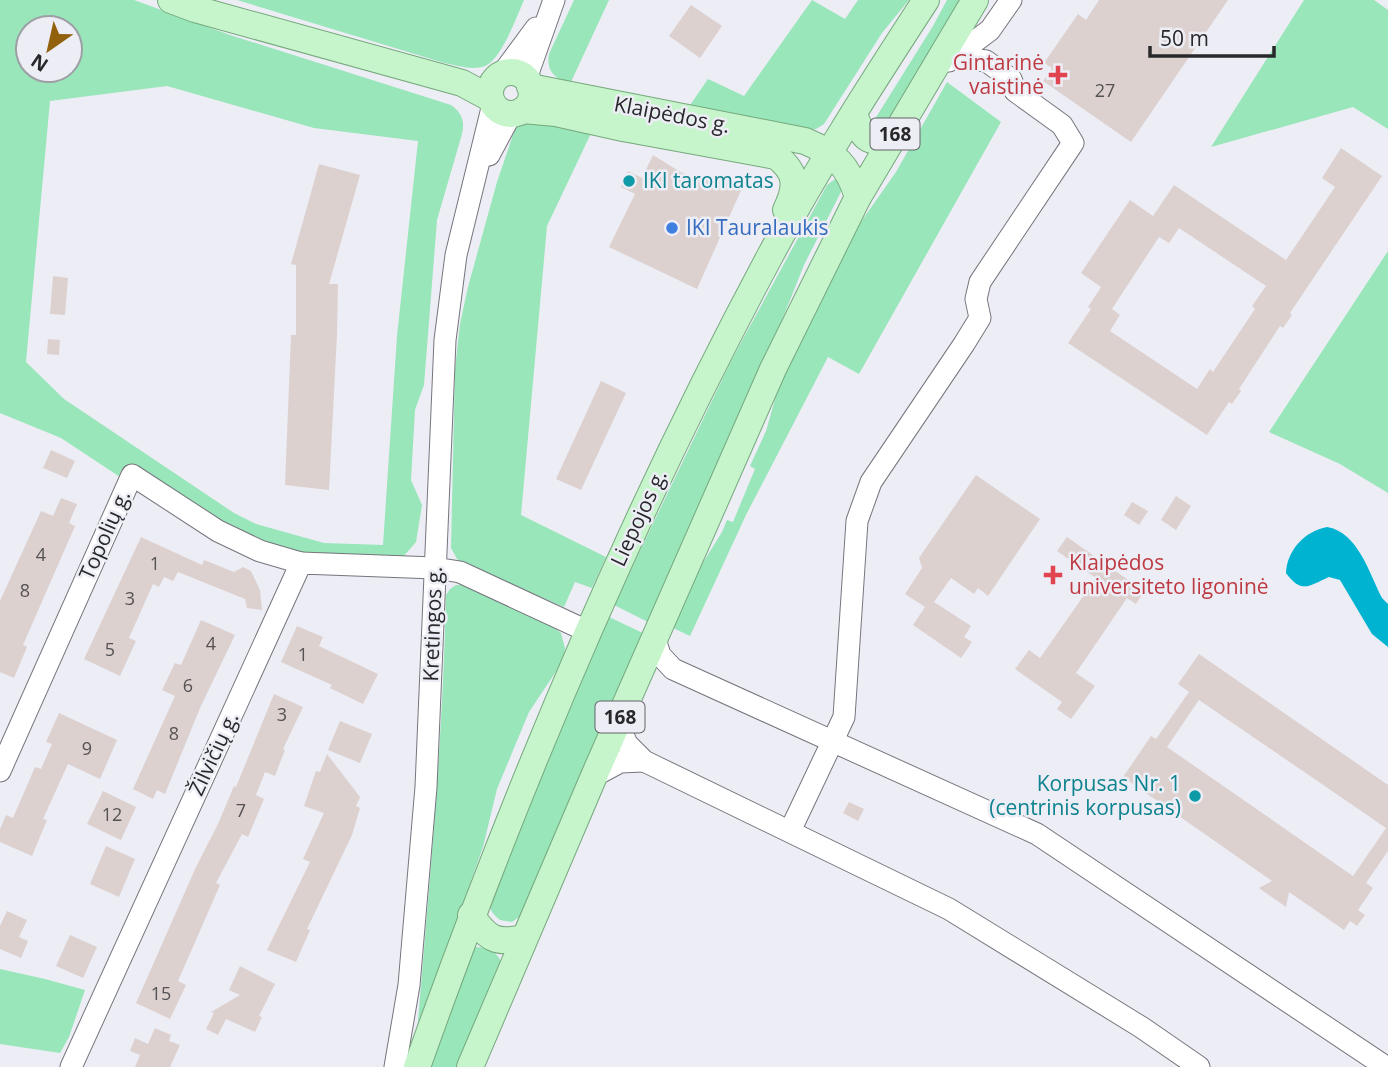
<svg xmlns="http://www.w3.org/2000/svg" width="1388" height="1067" font-family="'Open Sans',sans-serif">
<rect width="100%" height="100%" fill="#ededf6"/>
<g fill="#98e6b9" fill-rule="evenodd">
<path d="M0,0H134L230,35L451,105C462,113 465,121 462,134L437,220L424,385L415,410L411,480L422,505L416,542L403,557V577L202,531L61,438L0,413ZM28,28H70V70H28ZM167,86L314,128L418,141L397,336L383,545L324,543L256,524L234,513L64,399L26,362L50,101Z"/>
<path d="M237,0H524C517,16 501,60 485,66C472,71 454,65 441,62Z"/>
<path d="M574,0H609L570,84C555,79 546,71 549,54Z"/>
<polygon points="812,0 845,19 858,0 909,0 882,33 824,124 816,129 806,130 688,108 708,79 744,96"/>
<polygon points="947,0 963,0 886,128 878,129 875,125 875,119 933,26"/>
<polygon points="1304,0 1374,0 1388,10 1388,129 1353,107 1211,147"/>
<polygon points="947,82 1001,122 859,374 828,357 746,515 690,636 671,627 689,585 722,532 727,520 733,522 755,469 750,466 766,431 778,389 851,236 896,172"/>
<polygon points="522,122 594,127 547,226 521,515 606,557 592,588 575,582 564,607 466,565 457,559 451,548 455,369 460,324 468,287 497,182 515,129"/>
<polygon points="840,178 843,188 804,265 766,360 652,624 614,605 732,359 827,185 835,179"/>
<polygon points="1388,251 1388,493 1340,464 1269,432"/>
<path d="M456,585H463L549,624L561,633L565,648L563,661L529,712L497,789L483,847L417,1033C429,887 443,741 446,595L450,589Z"/>
<path d="M609,617L645,634L526,912L512,922L500,920C493,915 487,907 490,898Z"/>
<path d="M475,947C487,947 498,952 502,964L458,1067H428L469,949Z"/>
<polygon points="0,969 45,979 85,990 69,1037 60,1053 0,1044"/>
</g>
<path fill="#00b4d1" d="M1327,527C1358,532 1369,573 1382,598L1388,604V647L1372,634L1340,580L1329,577C1310,585 1302,595 1286,573C1287,550 1305,531 1327,527Z"/>
<g fill="#dcd1cf" fill-rule="evenodd">
<polygon points="1099,0 1228,0 1131,142 1043,81 1052,68 1044,63 1078,14 1086,20"/>
<polygon points="691,5 722,26 700,58 669,36"/>
<path d="M1341,148L1382,176L1290,313L1292,315L1283,328L1280,326L1239,389L1241,391L1232,404L1229,402L1207,435L1068,343L1091,309L1088,307L1101,287L1081,273L1130,200L1153,216L1174,185L1286,260L1335,187L1322,178ZM1179,228L1266,286L1252,306L1255,309L1213,372L1210,369L1197,389L1110,331L1120,315L1112,309L1159,237L1169,243Z"/>
<polygon points="653,155 682,173 743,186 697,289 609,247 635,194 621,187 628,171 642,178"/>
<polygon points="319,164 360,175 329,284 338,284 337,334 329,490 285,485 291,335 296,335 296,265 291,264"/>
<polygon points="53,276 68,278 65,315 50,314"/>
<polygon points="48,339 60,340 59,355 47,354"/>
<polygon points="601,381 626,393 581,490 556,479"/>
<polygon points="51,450 75,461 67,478 43,468"/>
<polygon points="976,475 1040,519 988,596 978,588 974,594 951,578 934,602 971,626 964,637 972,642 961,658 913,625 925,607 905,594 922,568 919,558"/>
<polygon points="1176,496 1191,506 1176,530 1161,520"/>
<polygon points="61,498 77,504 69,523 75,526 23,645 27,647 14,678 0,672 0,601 41,511 53,516"/>
<polygon points="1132,502 1148,511 1139,525 1124,515"/>
<polygon points="141,537 202,565 204,560 234,572 243,567 251,571 260,590 262,610 247,608 245,599 178,572 173,581 164,577 159,587 153,584 129,638 136,641 120,676 84,659"/>
<polygon points="1067,537 1144,591 1136,604 1127,598 1076,673 1095,686 1071,719 1057,709 1062,702 1015,669 1029,650 1040,658 1096,578 1057,551"/>
<polygon points="201,620 235,635 200,708 165,794 157,790 153,799 133,789 175,696 162,690 175,663 181,665"/>
<polygon points="297,626 323,637 319,646 378,674 363,704 330,688 332,685 281,662"/>
<path d="M1199,654L1388,785V851L1366,883L1373,888L1358,910L1365,915L1357,926L1350,921L1344,930L1289,892L1286,907L1259,888L1272,881L1123,777L1151,736L1156,739L1189,692L1178,684ZM1199,700L1386,828L1353,876L1167,747Z"/>
<polygon points="274,694 303,707 283,749 285,750 275,776 265,772 256,795 264,799 248,837 242,834 216,883 220,885 178,981 186,985 170,1019 136,1003 196,867 218,824 234,786 236,787"/>
<polygon points="59,713 117,740 100,779 68,764 43,819 47,820 32,856 0,842 0,829 6,815 13,818 35,767 41,769 52,744 46,742"/>
<polygon points="340,721 372,734 360,763 328,750"/>
<polygon points="327,754 360,797 356,806 360,808 352,835 307,929 310,930 296,962 267,950 310,862 303,859 324,813 304,806 316,771 320,772"/>
<polygon points="103,791 136,807 121,840 87,824"/>
<polygon points="849,802 864,809 858,821 843,813"/>
<polygon points="106,846 135,859 119,897 90,884"/>
<polygon points="7,911 27,920 19,937 28,941 21,958 0,949 0,926"/>
<polygon points="70,935 97,947 83,978 56,966"/>
<polygon points="240,966 275,984 259,1016 262,1017 255,1032 226,1019 218,1035 206,1029 214,1013 211,1012 240,995 229,990"/>
<polygon points="155,1028 171,1035 169,1041 180,1045 170,1067 135,1067 140,1055 130,1051 135,1038 148,1044"/>
</g>
<g fill="none" stroke-linecap="round" stroke-linejoin="round">
<g stroke="#75757d" stroke-width="23">
<g id="minor">
<polyline points="949,61 990,30 1011,0"/>
<polyline points="502,74 536,28"/>
<polyline points="526,79 554,0"/>
<polyline points="489,155 511,114"/>
<polyline points="655,639 660,655 673,669 1037,834 1386,1067"/>
<polyline points="618,723 627,744 644,761 949,909 1141,1027 1199,1067"/>
<polyline points="0,771 132,475 218,531 260,551 301,563"/>
<polyline points="594,776 620,762 644,761"/>
<polyline points="790,831 844,717 857,521 871,482 964,344 980,318 976,299 980,282 1073,143 1062,125 1015,91 1011,79 986,61 956,57"/>
<polyline points="71,1067 301,563 435,568 460,572 587,631"/>
<polyline points="395,1067 409,985 426,787 445,340 456,255 493,104"/>
</g>
</g>
<g stroke="#76a87c" stroke-width="28">
<g id="major">
<polyline points="171,0 195,9 462,83 490,98"/>
<circle cx="511" cy="93" r="21"/>
<path d="M530,87L805,141C836,154 848,165 858,197"/>
<path d="M523,110L556,113L623,128L776,156C798,173 797,187 786,210"/>
<path d="M854,114C862,136 866,145 891,140"/>
<path d="M471,915C488,939 495,944 524,938"/>
<path d="M417,1067C516,788 631,515 771,254C818,167 872,83 926,0"/>
<polyline points="470,1067 594,776 773,369 858,197 975,0"/>
</g>
</g>
<use href="#minor" stroke="#fff" stroke-width="21"/>
<use href="#major" stroke="#c6f4cb" stroke-width="26"/>
</g>
<g fill="#e0444e" stroke="#ededf6" stroke-width="2.5">
<path d="M1054.5 64.5h7v7h7v7h-7v7h-7v-7h-7v-7h7z"/>
<path d="M1049.5 564.5h7v7h7v7h-7v7h-7v-7h-7v-7h7z"/>
</g>
<g fill="#0f9aa8" stroke="#ededf6" stroke-width="2.5">
<circle cx="629" cy="181" r="7"/>
<circle cx="1195" cy="796" r="7"/>
</g>
<circle fill="#3f7fe0" stroke="#ededf6" stroke-width="2.5" cx="672" cy="228" r="7"/>
<g text-anchor="middle" stroke-width="5" stroke-linejoin="round" paint-order="stroke">
<g font-size="18" fill="#555254">
<text x="1105" y="97">27</text>
<text x="41" y="561">4</text>
<text x="155" y="570">1</text>
<text x="25" y="597">8</text>
<text x="130" y="605">3</text>
<text x="211" y="650">4</text>
<text x="110" y="656">5</text>
<text x="303" y="661">1</text>
<text x="188" y="692">6</text>
<text x="282" y="721">3</text>
<text x="174" y="740">8</text>
<text x="87" y="755">9</text>
<text x="241" y="817">7</text>
<text x="112" y="821">12</text>
<text x="161" y="1000">15</text>
</g>
<g fill="#ededf6" stroke="#636368" stroke-width="2">
<rect x="870.5" y="118.5" width="49" height="31" rx="5"/>
<rect x="595.5" y="701.5" width="49" height="31" rx="5"/>
</g>
<g font-size="19" font-weight="bold" fill="#28282b">
<text x="895" y="141">168</text>
<text x="620" y="724">168</text>
</g>
<g font-size="21" fill="#be3a42" stroke="#ededf6" text-anchor="end">
<text x="1044" y="70">Gintarinė<tspan x="1044" dy="24">vaistinė</tspan></text>
<text x="1069" y="570" text-anchor="start">Klaipėdos<tspan x="1069" dy="24">universiteto ligoninė</tspan></text>
</g>
<g font-size="21" fill="#28282b" stroke="#ededf6">
<text transform="translate(672 115) rotate(11)" y="7">Klaipėdos g.</text>
<text transform="translate(639 518) rotate(-65)" y="7">Liepojos g.</text>
<text transform="translate(105 535) rotate(-66)" y="7">Topolių g.</text>
<text transform="translate(433 624) rotate(-88)" y="7">Kretingos g.</text>
<text transform="translate(214 754) rotate(-65)" y="7">Žilvičių g.</text>
</g>
<g font-size="21" fill="#0d838f" stroke="#ededf6" text-anchor="start">
<text x="643" y="188">IKI taromatas</text>
<text x="1181" y="791" text-anchor="end">Korpusas Nr. 1<tspan x="1181" dy="24">(centrinis korpusas)</tspan></text>
</g>
<g font-size="21" fill="#366cbe" stroke="#ededf6" text-anchor="start">
<text x="686" y="235">IKI Tauralaukis</text>
</g>
</g>
<g transform="translate(49 49) rotate(214)"><circle r="33" fill="#ededf6" stroke="#9e9ea5" stroke-width="2"/>
<path d="M0-5L12 26L0 18L-12 26Z" fill="#91610e"/>
<text y="-10" font-size="19" font-weight="bold" text-anchor="middle" fill="#28282b">N</text>
</g>
<path d="M1150 46v10h124v-10" fill="none" stroke="#28282b" stroke-width="3.5"/>
<text x="1160" y="46" font-size="21" fill="#28282b" stroke="#ededf6" stroke-width="5" paint-order="stroke">50 m</text>
</svg>
